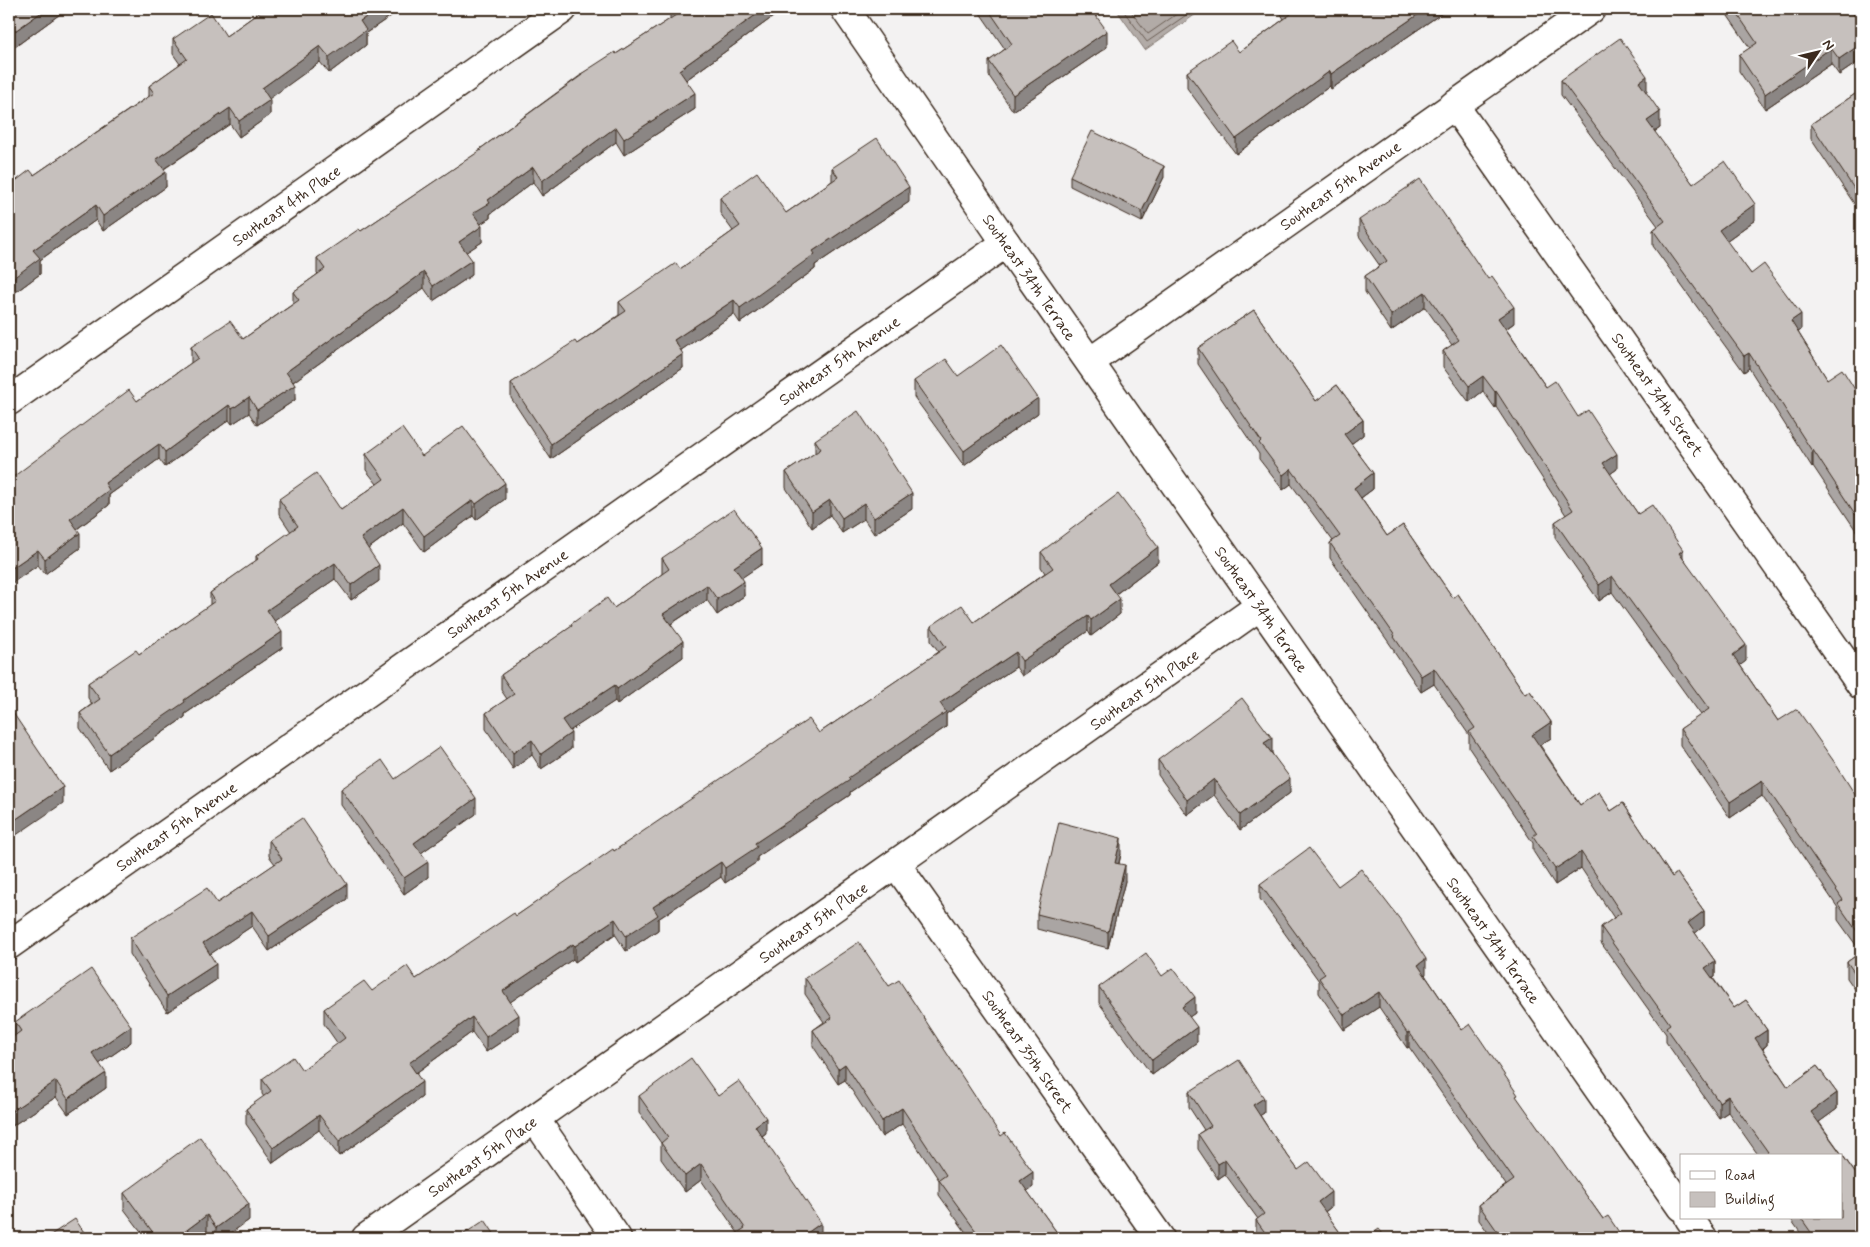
<svg xmlns="http://www.w3.org/2000/svg" width="1870" height="1247" font-family="Mynerve,sans-serif">
<rect width="100%" height="100%" fill="#f3f2f2"/>
<filter id="ink" filterUnits="userSpaceOnUse"><feTurbulence type="fractalNoise" baseFrequency=".02" numOctaves="2"/><feDisplacementMap in="SourceGraphic" scale="10" xChannelSelector="R" yChannelSelector="G"/><feConvolveMatrix kernelMatrix="1 2 1 2 8 2 1 2 1" color-interpolation-filters="sRGB"/></filter>
<g filter="url(#ink)">
<polygon fill="#b2aba7" stroke="#827770" points="1116,9 1203,9 1145,50"/>
<g fill="none" stroke-linecap="round" stroke-linejoin="round">
<g stroke="#6b5e55" stroke-width="1">
<polyline points="1122,9 1147,42 1195,9"/>
<polyline points="1129,9 1148,34 1184,9"/>
</g>
<g stroke="#3b2a1e" stroke-width="31">
<g id="minor">
<polyline points="845,9 1006,243 1681,1207"/>
<polyline points="1454,105 1861,685"/>
<polyline points="1090,362 1591,9"/>
<polyline points="9,401 563,9"/>
<polyline points="896,864 1160,1238"/>
<polyline points="9,945 1006,243"/>
<polyline points="535,1119 617,1238"/>
<polyline points="1689,1218 1703,1238"/>
<polyline points="366,1238 1260,606"/>
</g>
</g>
<use href="#minor" stroke="#fff" stroke-width="28"/>
</g>
<g fill="#aaa5a3" stroke="#3b2a1e">
<polygon points="9,9 67,9 12,49 9,44"/>
<polygon points="264,9 401,9 366,33 366,45 329,73 320,62 269,98 270,115 239,137 230,124 164,169 166,187 103,231 96,220 40,260 40,274 9,297 9,186 34,175 149,96 149,86 180,64 173,54 173,39 226,36"/>
<polygon points="670,9 777,9 777,14 686,80 695,109 624,155 616,142 542,196 533,182 490,214 490,218 480,224 482,242 466,252 472,275 433,301 424,288 293,382 295,400 257,425 249,413 232,424 229,420 165,467 159,459 109,495 109,505 77,529 80,548 45,574 38,565 9,585 137,401 191,363 191,347 243,339 293,304 293,292 318,274 317,273 317,258 361,231 480,151 480,149 581,75 581,74 616,54 670,19"/>
<polygon points="980,9 1091,9 1107,47 1013,111 989,76 989,61 1005,49 980,13"/>
<polygon points="1278,9 1448,9 1331,89 1330,86 1236,154 1187,88 1187,72 1239,52 1284,19"/>
<polygon points="1728,9 1850,9 1861,25 1861,60 1839,75 1831,64 1765,109 1739,71 1739,55 1750,48 1728,16"/>
<polygon points="1561,80 1647,92 1646,93 1660,128 1654,132 1693,184 1755,220 1726,241 1751,274 1801,330 1798,332 1827,379 1861,399 1861,538 1813,466 1812,467 1749,368 1744,372 1653,246 1653,230 1658,226 1561,95"/>
<polygon points="1861,90 1861,214 1811,139 1811,124"/>
<polygon points="832,168 909,202 815,265 815,269 740,323 734,314 681,350 683,368 551,459 511,398 511,383 577,344 619,315 619,302 680,269 733,231 720,213 720,198 786,213 832,181"/>
<polygon points="1070,176 1164,177 1142,222 1070,186"/>
<polygon points="1359,220 1514,323 1506,329 1546,387 1578,417 1617,469 1610,474 1638,514 1683,558 1746,661 1740,665 1778,721 1861,804 1861,998 1847,978 1847,962 1861,952 1838,920 1838,908 1762,796 1730,818 1680,745 1680,729 1701,715 1612,592 1599,601 1555,538 1555,522 1566,515 1496,407 1495,408 1483,391 1469,402 1443,367 1443,351 1452,345 1425,307 1391,331 1365,292 1365,276 1380,266 1359,236"/>
<polygon points="1254,310 1316,401 1337,385 1363,420 1363,435 1351,444 1373,473 1373,489 1361,498 1387,536 1403,525 1453,598 1458,594 1525,694 1530,691 1551,722 1551,738 1540,745 1580,805 1599,792 1611,811 1623,803 1672,877 1677,873 1704,911 1704,926 1695,933 1715,961 1715,977 1713,978 1734,1008 1746,1000 1767,1030 1767,1045 1763,1049 1788,1087 1817,1066 1837,1093 1837,1109 1819,1122 1861,1181 1861,1238 1804,1238 1790,1218 1841,1218 1841,1156 1759,1156 1728,1112 1719,1118 1666,1042 1666,1034 1601,943 1601,927 1614,918 1581,868 1555,885 1533,851 1533,843 1469,748 1469,735 1434,684 1421,692 1394,652 1394,650 1330,558 1330,543 1333,541 1291,484 1283,490 1259,459 1259,454 1198,364 1198,348"/>
<polygon points="958,376 1038,413 964,466 914,397 914,381"/>
<polygon points="815,440 912,509 874,534 864,519 842,533 830,515 812,528 786,488 786,472 815,453"/>
<polygon points="366,454 422,456 505,499 476,520 473,516 424,552 403,523 368,549 379,581 351,600 335,579 274,621 282,648 185,714 185,717 109,770 80,728 80,713 92,704 88,698 88,683 139,654 210,605 210,593 256,561 256,556 291,532 279,514 279,499 341,510 377,484 366,470"/>
<polygon points="1041,552 1158,562 1116,594 1120,614 1091,636 1088,631 1022,676 1016,667 946,714 946,727 850,792 850,795 757,857 757,862 725,883 721,877 658,919 658,930 626,951 615,934 575,962 573,959 510,1002 519,1030 486,1052 472,1032 416,1073 422,1097 339,1156 319,1130 273,1163 246,1124 246,1109 264,1097 262,1094 262,1079 302,1070 338,1044 324,1024 324,1009 372,991 416,979 516,916 614,851 819,733 939,652 931,641 931,626 974,622 1045,573 1041,567"/>
<polygon points="662,558 762,564 742,577 744,596 717,615 707,600 671,624 683,657 617,704 615,701 569,731 571,749 541,769 532,755 513,769 486,729 486,713 507,699 501,690 501,675 571,627 571,624 614,608 662,574"/>
<polygon points="1272,753 1290,793 1240,830 1214,795 1187,815 1158,775 1158,760"/>
<polygon points="395,779 476,814 421,853 428,877 404,894 341,805 341,789"/>
<polygon points="269,840 347,899 269,951 252,926 210,954 216,980 167,1012 130,954 130,938 217,903 275,864 269,856"/>
<polygon points="1121,854 1119,864 1125,881 1108,948 1037,929 1037,914"/>
<polygon points="1260,884 1338,886 1426,974 1425,975 1462,1030 1518,1100 1603,1219 1623,1238 1492,1238 1479,1220 1479,1205 1506,1185 1409,1047 1407,1048 1379,1007 1344,1030 1319,993 1319,981 1260,899"/>
<polygon points="1162,976 1195,1013 1189,1017 1197,1042 1152,1075 1099,1003 1099,987"/>
<polygon points="805,978 889,986 1033,1187 1027,1191 1058,1234 1065,1238 970,1238 939,1195 939,1180 902,1124 882,1137 845,1080 838,1084 813,1046 813,1030 824,1022 805,994"/>
<polygon points="15,1022 131,1042 99,1064 106,1088 68,1114 56,1097 9,1128 9,1040 15,1036"/>
<polygon points="1189,1092 1264,1113 1260,1115 1270,1131 1298,1170 1331,1207 1325,1212 1344,1238 1259,1238 1256,1235 1256,1220 1258,1219 1225,1174 1218,1179 1198,1149 1198,1134 1204,1130 1189,1107"/>
<polygon points="639,1096 718,1096 766,1133 762,1136 821,1238 738,1233 701,1180 685,1192 661,1159 661,1143 639,1112"/>
<polygon points="124,1193 249,1220 224,1238 212,1238 207,1231 197,1238 146,1238 124,1209"/>
</g>
<g fill="#8b8684" stroke="#3b2a1e">
<polygon points="46,9 67,9 12,49 12,33"/>
<polygon points="378,9 401,9 366,33 366,45 329,73 329,57 360,21"/>
<polygon points="764,9 777,9 777,14 679,85 679,70"/>
<polygon points="1426,9 1448,9 1331,89 1331,74"/>
<polygon points="1107,31 1107,47 1013,111 1013,95"/>
<polygon points="1861,44 1861,60 1839,75 1839,59"/>
<polygon points="320,46 320,62 262,104 262,88"/>
<polygon points="1831,48 1831,64 1765,109 1765,94"/>
<polygon points="1330,71 1330,86 1236,154 1236,139"/>
<polygon points="1647,76 1647,92 1639,98 1639,82"/>
<polygon points="695,93 695,109 624,155 624,139"/>
<polygon points="270,100 270,115 239,137 239,121"/>
<polygon points="230,108 230,124 156,174 156,159"/>
<polygon points="1660,112 1660,128 1647,137 1647,121"/>
<polygon points="616,127 616,142 542,196 542,181"/>
<polygon points="1164,166 1164,177 1142,222 1142,211"/>
<polygon points="533,167 533,182 490,214 490,218 473,229 473,213 488,200"/>
<polygon points="166,172 166,187 103,231 103,216"/>
<polygon points="909,187 909,202 815,265 815,269 740,323 740,308 813,251"/>
<polygon points="1755,204 1755,220 1719,246 1719,230"/>
<polygon points="96,205 96,220 40,260 40,274 9,297 9,281 33,250"/>
<polygon points="482,226 482,242 459,257 459,242"/>
<polygon points="472,260 472,275 433,301 433,286"/>
<polygon points="424,272 424,288 286,387 286,372"/>
<polygon points="1425,292 1425,307 1391,331 1391,315"/>
<polygon points="734,300 734,314 674,355 674,340"/>
<polygon points="1514,307 1514,323 1498,334 1498,318"/>
<polygon points="1801,314 1801,330 1791,337 1791,321"/>
<polygon points="1749,353 1749,368 1744,372 1744,356"/>
<polygon points="683,354 683,368 551,459 551,444"/>
<polygon points="1483,376 1483,391 1469,402 1469,386"/>
<polygon points="295,385 295,400 257,425 257,410"/>
<polygon points="1496,391 1496,407 1495,408 1495,392"/>
<polygon points="249,397 249,413 232,424 232,409"/>
<polygon points="1038,398 1038,413 964,466 964,451"/>
<polygon points="229,405 229,420 165,467 165,452"/>
<polygon points="1363,420 1363,435 1344,449 1344,434"/>
<polygon points="159,444 159,459 109,495 109,505 70,534 70,519 105,483"/>
<polygon points="1813,450 1813,466 1812,467 1812,451"/>
<polygon points="1617,454 1617,469 1603,479 1603,463"/>
<polygon points="1291,469 1291,484 1283,490 1283,475"/>
<polygon points="1373,473 1373,489 1354,503 1354,488"/>
<polygon points="505,483 505,499 476,520 476,504"/>
<polygon points="912,493 912,509 874,534 874,518"/>
<polygon points="473,500 473,516 424,552 424,536"/>
<polygon points="830,500 830,515 812,528 812,512"/>
<polygon points="864,503 864,519 842,533 842,518"/>
<polygon points="403,507 403,523 361,554 361,538"/>
<polygon points="80,533 80,548 45,574 45,559"/>
<polygon points="1158,547 1158,562 1109,599 1109,584"/>
<polygon points="762,548 762,564 734,583 734,567"/>
<polygon points="38,550 38,565 9,585 9,570"/>
<polygon points="1683,550 1683,565 1679,553"/>
<polygon points="335,563 335,579 267,626 267,610"/>
<polygon points="379,565 379,581 351,600 351,585"/>
<polygon points="1612,576 1612,592 1599,601 1599,585"/>
<polygon points="744,581 744,596 717,615 717,599"/>
<polygon points="707,585 707,600 663,629 663,614"/>
<polygon points="1120,599 1120,614 1091,636 1091,620"/>
<polygon points="1088,616 1088,631 1022,676 1022,661"/>
<polygon points="282,632 282,648 185,714 185,717 109,770 109,754 184,700"/>
<polygon points="683,641 683,657 617,704 617,689"/>
<polygon points="1746,645 1746,661 1733,671 1733,655"/>
<polygon points="1016,652 1016,667 946,714 946,727 850,792 850,795 757,857 757,862 725,883 725,868 755,843 848,778 940,703"/>
<polygon points="1434,668 1434,684 1421,692 1421,676"/>
<polygon points="615,685 615,701 562,736 562,720"/>
<polygon points="1551,722 1551,738 1532,750 1532,735"/>
<polygon points="571,733 571,749 541,769 541,754"/>
<polygon points="1272,738 1272,754 1264,743"/>
<polygon points="532,740 532,755 513,769 513,753"/>
<polygon points="1290,778 1290,793 1240,830 1240,815"/>
<polygon points="1214,779 1214,795 1187,815 1187,800"/>
<polygon points="1762,781 1762,796 1730,818 1730,802"/>
<polygon points="63,787 63,803 9,840 9,824"/>
<polygon points="476,798 476,814 414,858 414,843"/>
<polygon points="1121,838 1121,854 1115,879 1115,863"/>
<polygon points="1581,852 1581,868 1555,885 1555,869"/>
<polygon points="428,862 428,877 404,894 404,878"/>
<polygon points="721,862 721,877 658,919 658,930 626,951 626,936 653,907"/>
<polygon points="1125,865 1125,881 1108,948 1108,932"/>
<polygon points="347,884 347,899 269,951 269,936"/>
<polygon points="252,911 252,926 203,959 203,943"/>
<polygon points="1704,911 1704,926 1688,939 1688,923"/>
<polygon points="615,919 615,934 575,962 575,946"/>
<polygon points="573,944 573,959 503,1007 503,991"/>
<polygon points="1426,959 1426,974 1418,980 1418,965"/>
<polygon points="1715,961 1715,977 1705,983 1705,968"/>
<polygon points="216,964 216,980 167,1012 167,996"/>
<polygon points="1379,992 1379,1007 1344,1030 1344,1015"/>
<polygon points="1195,997 1195,1013 1182,1022 1182,1007"/>
<polygon points="519,1015 519,1030 486,1052 486,1037"/>
<polygon points="472,1017 472,1032 409,1078 409,1063"/>
<polygon points="131,1026 131,1042 92,1069 92,1053"/>
<polygon points="1197,1027 1197,1042 1152,1075 1152,1060"/>
<polygon points="1767,1030 1767,1045 1755,1054 1755,1038"/>
<polygon points="1409,1032 1409,1047 1407,1048 1407,1033"/>
<polygon points="845,1064 845,1080 838,1084 838,1069"/>
<polygon points="106,1073 106,1088 68,1114 68,1099"/>
<polygon points="56,1081 56,1097 9,1128 9,1113"/>
<polygon points="422,1082 422,1097 339,1156 339,1141"/>
<polygon points="1837,1093 1837,1109 1811,1128 1811,1112"/>
<polygon points="1728,1096 1728,1112 1719,1118 1719,1102"/>
<polygon points="1264,1098 1264,1113 1253,1120 1253,1105"/>
<polygon points="902,1108 902,1124 882,1137 882,1121"/>
<polygon points="319,1115 319,1130 273,1163 273,1148"/>
<polygon points="766,1118 766,1133 755,1141 755,1126"/>
<polygon points="1225,1160 1225,1174 1218,1179 1218,1164"/>
<polygon points="701,1164 701,1180 685,1192 685,1176"/>
<polygon points="1033,1172 1033,1187 1020,1196 1020,1181"/>
<polygon points="1331,1192 1331,1207 1318,1217 1318,1202"/>
<polygon points="249,1204 249,1220 224,1238 216,1238 216,1228"/>
<polygon points="207,1215 207,1231 197,1238 176,1238"/>
<polygon points="821,1223 821,1238 800,1238"/>
</g>
<g fill="#c6c0bd" stroke="#3b2a1e">
<polygon points="9,9 46,9 12,33 9,28"/>
<polygon points="264,9 378,9 360,21 366,30 329,57 320,46 262,88 270,100 239,121 230,108 156,159 166,172 103,216 96,205 33,250 40,258 9,281 9,186 30,170 34,175 154,93 149,86 187,59 173,39 211,13 226,36"/>
<polygon points="672,9 764,9 679,70 695,93 624,139 616,127 542,181 533,167 488,200 490,203 473,213 482,226 459,242 472,260 433,286 424,272 286,372 295,385 257,410 249,397 232,409 229,405 165,452 159,444 105,483 109,490 70,519 80,533 45,559 38,550 9,570 9,480 129,390 137,401 198,358 191,347 230,321 243,339 299,300 293,292 325,269 317,258 359,229 361,231 481,150 480,149 582,75 581,74 615,52 616,54 676,15"/>
<polygon points="988,9 1091,9 1107,31 1013,95 989,61 1012,44"/>
<polygon points="1288,9 1426,9 1331,74 1330,71 1236,139 1187,72 1231,41 1239,52 1291,14"/>
<polygon points="1734,9 1850,9 1861,25 1861,44 1839,59 1831,48 1765,94 1739,55 1757,43"/>
<polygon points="1620,38 1647,76 1639,82 1660,112 1647,121 1693,184 1725,161 1755,204 1719,230 1751,274 1764,264 1801,314 1791,321 1827,379 1842,369 1861,399 1861,523 1813,450 1812,451 1749,353 1744,356 1653,230 1665,221 1561,80"/>
<polygon points="1861,90 1861,199 1811,124"/>
<polygon points="1092,131 1164,166 1142,211 1070,176"/>
<polygon points="877,138 909,187 813,251 815,254 740,308 734,300 674,340 683,354 551,444 511,383 575,341 577,344 626,311 619,302 676,263 680,269 740,226 720,198 757,172 786,213 838,177 832,168"/>
<polygon points="1420,179 1488,279 1492,276 1514,307 1498,318 1546,387 1555,381 1578,417 1588,410 1617,454 1603,463 1638,514 1652,505 1683,550 1679,553 1746,645 1733,655 1778,721 1797,709 1835,763 1861,804 1861,937 1838,904 1843,900 1762,781 1730,802 1680,729 1709,709 1612,576 1599,585 1555,522 1573,510 1496,391 1495,392 1483,376 1469,386 1443,351 1459,340 1425,292 1391,315 1365,276 1387,261 1359,220"/>
<polygon points="1254,310 1316,401 1337,385 1363,420 1344,434 1373,473 1354,488 1387,536 1403,525 1453,598 1458,594 1525,694 1530,691 1551,722 1532,735 1580,805 1599,792 1611,811 1623,803 1672,877 1677,873 1704,911 1688,923 1715,961 1705,968 1734,1008 1746,1000 1767,1030 1755,1038 1788,1087 1817,1066 1837,1093 1811,1112 1861,1181 1861,1238 1815,1238 1801,1218 1841,1218 1841,1156 1764,1156 1768,1152 1728,1096 1719,1102 1666,1027 1670,1024 1601,927 1621,913 1581,852 1555,869 1533,836 1537,833 1469,732 1475,728 1434,668 1421,676 1394,637 1395,636 1330,543 1340,536 1291,469 1283,475 1259,443 1261,441 1198,348"/>
<polygon points="1001,345 1038,398 964,451 914,381 946,359 958,376"/>
<polygon points="858,411 912,493 874,518 864,503 842,518 830,500 812,512 786,472 821,449 815,440"/>
<polygon points="463,426 505,483 476,504 473,500 424,536 403,507 361,538 379,565 351,585 335,563 267,610 282,632 184,700 185,702 109,754 80,713 100,699 88,683 136,650 139,654 215,601 210,593 258,559 256,556 298,526 279,499 316,473 341,510 384,479 366,454 402,428 422,456"/>
<polygon points="1118,494 1158,547 1109,584 1120,599 1091,620 1088,616 1022,661 1016,652 940,703 946,712 848,778 850,780 755,843 757,847 725,868 721,862 653,907 658,915 626,936 615,919 575,946 573,944 503,991 519,1015 486,1037 472,1017 409,1063 422,1082 339,1141 319,1115 273,1148 246,1109 271,1091 262,1079 293,1057 302,1070 345,1038 324,1009 364,981 372,991 407,966 416,979 514,913 516,916 613,849 614,851 809,719 819,733 946,647 931,626 962,605 974,622 1053,568 1041,552"/>
<polygon points="734,509 762,548 734,567 744,581 717,599 707,585 663,614 683,641 617,689 615,685 562,720 571,733 541,754 532,740 513,753 486,713 514,694 501,675 572,626 571,624 607,598 614,608 669,569 662,558"/>
<polygon points="1242,698 1272,738 1264,743 1290,778 1240,815 1214,779 1187,800 1158,760"/>
<polygon points="11,710 63,787 9,824 9,711"/>
<polygon points="440,747 476,798 414,843 428,862 404,878 341,789 382,760 395,779"/>
<polygon points="302,818 347,884 269,936 252,911 203,943 216,964 167,996 130,938 207,888 217,903 282,859 269,840"/>
<polygon points="1059,822 1121,838 1115,863 1125,865 1108,932 1037,914"/>
<polygon points="1309,848 1338,886 1361,869 1402,922 1426,959 1418,965 1462,1030 1470,1024 1518,1095 1516,1096 1603,1219 1608,1216 1623,1238 1502,1238 1479,1205 1514,1180 1409,1032 1407,1033 1379,992 1344,1015 1319,978 1325,974 1260,884"/>
<polygon points="859,942 889,986 899,980 1001,1136 1005,1133 1033,1172 1020,1181 1058,1234 1060,1232 1065,1238 981,1238 939,1180 946,1175 902,1108 882,1121 845,1064 838,1069 813,1030 832,1018 805,978"/>
<polygon points="1861,952 1861,982 1847,962"/>
<polygon points="1146,953 1162,976 1173,968 1195,997 1182,1007 1197,1027 1152,1060 1099,987"/>
<polygon points="91,969 131,1026 92,1053 106,1073 68,1099 56,1081 9,1113 9,1040 21,1031 15,1022"/>
<polygon points="691,1058 718,1096 739,1081 766,1118 755,1126 821,1223 800,1238 730,1238 745,1228 701,1164 685,1176 661,1143 668,1137 639,1096"/>
<polygon points="1239,1060 1264,1098 1253,1105 1270,1131 1298,1170 1309,1162 1331,1192 1318,1202 1344,1238 1269,1238 1256,1220 1264,1214 1225,1160 1218,1164 1198,1134 1211,1126 1189,1092"/>
<polygon points="200,1137 249,1204 216,1228 207,1215 176,1238 157,1238 124,1193"/>
<polygon points="75,1219 88,1238 46,1238"/>
<polygon points="485,1220 497,1238 458,1238"/>
<polygon points="1379,1229 1386,1238 1366,1238"/>
</g>
</g>
<g text-anchor="middle" stroke-width="4" stroke-linejoin="round" paint-order="stroke">
<g font-size="16" fill="#3b2a1e" stroke="#fff">
<text transform="translate(1340 185) rotate(-35)" y="6">Southeast 5th Avenue</text>
<text transform="translate(286 205) rotate(-35)" y="6">Southeast 4th Place</text>
<text transform="translate(1030 277) rotate(55)" y="6">Southeast 34th Terrace</text>
<text transform="translate(839 360) rotate(-35)" y="6">Southeast 5th Avenue</text>
<text transform="translate(1658 394) rotate(55)" y="6">Southeast 34th Street</text>
<text transform="translate(507 593) rotate(-35)" y="6">Southeast 5th Avenue</text>
<text transform="translate(1262 609) rotate(55)" y="6">Southeast 34th Terrace</text>
<text transform="translate(1144 689) rotate(-35)" y="6">Southeast 5th Place</text>
<text transform="translate(176 826) rotate(-35)" y="6">Southeast 5th Avenue</text>
<text transform="translate(813 922) rotate(-35)" y="6">Southeast 5th Place</text>
<text transform="translate(1494 940) rotate(55)" y="6">Southeast 34th Terrace</text>
<text transform="translate(1028 1051) rotate(55)" y="6">Southeast 35th Street</text>
<text transform="translate(482 1156) rotate(-35)" y="6">Southeast 5th Place</text>
</g>
</g>
<rect width="1870" height="1247" fill="none" stroke="#fff" stroke-width="30"/>
<rect x="15" y="15" width="1840" height="1217" fill="none" stroke="#3b2a1e" stroke-width="2" filter="url(#ink)"/>
<rect x="1680" y="1154" width="162" height="65" fill="#ffffff" stroke="#b1aaa5"/>
<rect x="1690" y="1171" width="25" height="8" fill="#ffffff" stroke="#b1aaa5"/>
<text x="1725" y="1180" font-size="15" fill="#3b2a1e">Road</text>
<rect x="1690" y="1192" width="25" height="15" fill="#c6c0bd" stroke="#b1aaa5"/>
<text x="1725" y="1204" font-size="15" fill="#3b2a1e">Building</text>
<g transform="translate(1818 52) rotate(55)" stroke="#ffffff" stroke-width="4" paint-order="stroke">
<path d="M0-4L9 19L0 12L-9 19Z" fill="#3b2a1e"/>
<text y="-8" font-size="14" font-weight="bold" text-anchor="middle" fill="#3b2a1e">N</text>
</g>
</svg>
